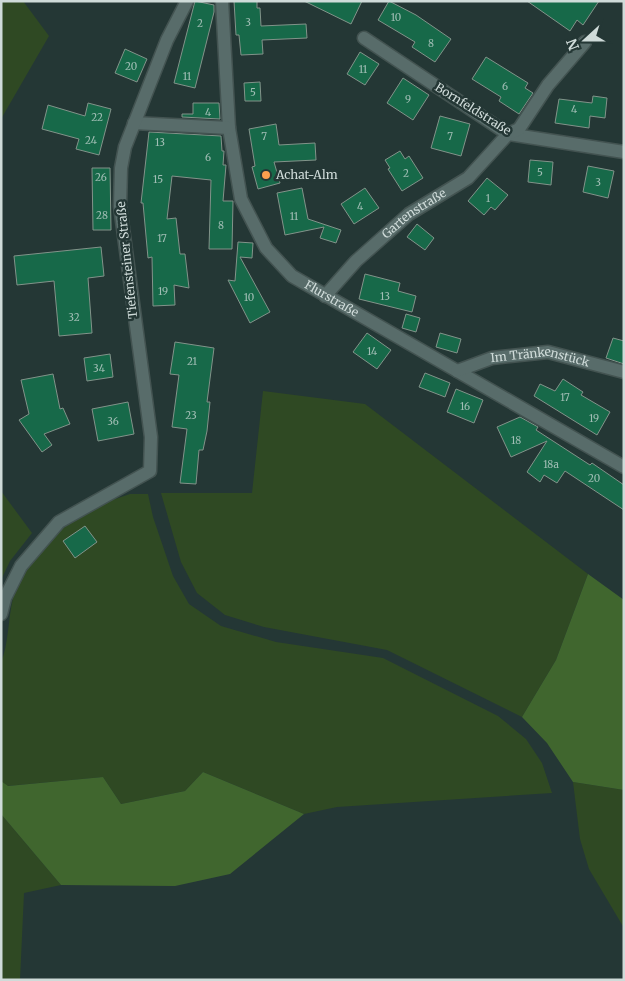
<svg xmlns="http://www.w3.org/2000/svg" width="625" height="981" font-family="Merriweather,serif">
<rect width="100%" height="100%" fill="#243735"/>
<g fill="#2f4923">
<polygon points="1,1 23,1 49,36 1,119"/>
<polygon points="263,391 365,404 588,574 556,660 522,717 387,650 264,627 225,615 197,593 181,562 161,493 252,493"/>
<polygon points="1,491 32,533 10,561 1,580"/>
<path d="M130,494H148L153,517L173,576L189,604L221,626L276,642L383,658L498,716L526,739L542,763L552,793L337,807L304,814L203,772L185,791L121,804L103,777L7,786L1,781V663C9,642 8,619 13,598C23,564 57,529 87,511C100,503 116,499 130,494Z"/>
<polygon points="573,782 624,790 624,928 589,869 580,839"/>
<polygon points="1,814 61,885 24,893 20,980 1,980"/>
</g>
<g fill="#40662e">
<polygon points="588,574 624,600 624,790 573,782 547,743 522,717 556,660"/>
<polygon points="203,772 304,814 230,874 175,886 61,885 1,814 1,781 8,786 103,777 121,804 185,791"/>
</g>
<g fill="#176949" stroke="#82938a">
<polygon points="195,1 214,5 214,12 195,88 174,83"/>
<polygon points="234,1 257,1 257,8 260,8 261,26 306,24 307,38 262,40 263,54 241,55 239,35 236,35"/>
<polygon points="304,1 362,1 351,24"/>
<polygon points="389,1 416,15 451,39 435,62 412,47 415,42 378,20"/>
<polygon points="527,1 599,1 583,25 577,20 570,31"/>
<polygon points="125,49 147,59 137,82 115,73"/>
<polygon points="360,52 379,64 365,85 347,74"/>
<polygon points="486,57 528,83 525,88 533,93 519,114 499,101 501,97 472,79"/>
<polygon points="403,78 429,95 413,120 387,103"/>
<polygon points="260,82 261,101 245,101 244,83"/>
<polygon points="593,96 607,98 605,118 590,116 589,128 555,123 559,99 592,103"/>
<polygon points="88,103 111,109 99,155 76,149 79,139 42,129 48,105 85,116"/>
<polygon points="193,103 219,103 220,119 182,117 182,114 193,114"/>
<polygon points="440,116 470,124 461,156 431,148"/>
<polygon points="276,124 279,145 315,143 316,160 274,162 280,183 258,189 252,167 255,166 249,129"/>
<polygon points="149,132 221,136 222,151 224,151 223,165 226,165 223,201 233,201 232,249 209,249 211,180 172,176 167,219 176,218 180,254 185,254 189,288 174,285 175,305 153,306 152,257 148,258 143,203 141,203"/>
<polygon points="400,151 405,159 409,156 423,178 402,191 388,169 390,168 385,160"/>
<polygon points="530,160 553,162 551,185 528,182"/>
<polygon points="588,166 614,171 608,198 583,192"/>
<polygon points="92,168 110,168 111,230 93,230"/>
<polygon points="487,178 508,195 495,210 491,207 484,215 468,201"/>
<polygon points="302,188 308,219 341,230 336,243 320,238 324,227 285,235 277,193"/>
<polygon points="365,188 379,208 354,224 341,204"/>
<polygon points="417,224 434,238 425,250 407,237"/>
<polygon points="238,242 253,243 252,258 240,257 270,312 250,323 228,280 235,281"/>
<polygon points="101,247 104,276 88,278 92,333 59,336 54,281 17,285 14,256"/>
<polygon points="365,274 400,283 398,291 416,296 412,312 359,299"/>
<polygon points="406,314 420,318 416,332 402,328"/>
<polygon points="367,333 391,350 377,369 353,352"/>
<polygon points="440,333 461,339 457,353 436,347"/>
<polygon points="613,338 624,341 624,364 606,358"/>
<polygon points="175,342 214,348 207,402 210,402 207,431 203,450 199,450 196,484 180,483 187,429 172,427 179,375 170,374"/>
<polygon points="110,354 113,377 87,381 84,358"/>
<polygon points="425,373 450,383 445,397 419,387"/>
<polygon points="53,374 60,409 63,408 70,424 44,434 52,445 42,452 19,420 29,414 21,380"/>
<polygon points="563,379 583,392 581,395 610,412 597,435 534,396 540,384 555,391"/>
<polygon points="456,389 483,400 474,423 447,412"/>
<polygon points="128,402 134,434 98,441 92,409"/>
<polygon points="520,417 538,427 536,430 590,465 592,463 624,485 624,510 565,471 557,483 544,475 540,482 527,472 547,441 511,457 497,427"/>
<polygon points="85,526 97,542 75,558 63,541"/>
</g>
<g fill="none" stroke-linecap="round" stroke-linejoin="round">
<g stroke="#435351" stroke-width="15">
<g id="minor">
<path id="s1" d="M222,1L229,128L241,199L266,248L292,276L624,467"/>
<polyline points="364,38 508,134 624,152"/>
<polyline points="134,123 229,128"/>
<path id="s2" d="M325,296L356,261L409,214L468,178L508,134L519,129L548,85L585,42"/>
<path id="s3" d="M457,371L492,358L548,352L624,372"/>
<polyline points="1,614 5,598 21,566 59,522 150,471 151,437 120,206 121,168 125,147 167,40 187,1"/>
</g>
</g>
<use href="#minor" stroke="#586c6a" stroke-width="12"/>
</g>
<circle fill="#fa9f4e" stroke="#243735" stroke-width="2" cx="266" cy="175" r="5"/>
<g text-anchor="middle" stroke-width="5" stroke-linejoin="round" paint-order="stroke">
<g font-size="10" fill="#a1beb5">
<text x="396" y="21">10</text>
<text x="248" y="26">3</text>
<text x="200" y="27">2</text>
<text x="431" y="47">8</text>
<text x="131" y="70">20</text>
<text x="363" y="73">11</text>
<text x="187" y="80">11</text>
<text x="505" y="90">6</text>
<text x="253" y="96">5</text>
<text x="408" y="103">9</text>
<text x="574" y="113">4</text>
<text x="208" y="116">4</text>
<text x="97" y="121">22</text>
<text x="264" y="140">7</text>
<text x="450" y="140">7</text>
<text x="91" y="144">24</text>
<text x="160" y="146">13</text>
<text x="208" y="161">6</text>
<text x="540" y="176">5</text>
<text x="406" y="177">2</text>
<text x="101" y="181">26</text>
<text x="158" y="183">15</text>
<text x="598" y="186">3</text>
<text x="488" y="202">1</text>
<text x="360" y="210">4</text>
<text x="102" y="219">28</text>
<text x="294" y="220">11</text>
<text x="221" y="229">8</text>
<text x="162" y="242">17</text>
<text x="163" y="295">19</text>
<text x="385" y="300">13</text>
<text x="249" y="301">10</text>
<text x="74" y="321">32</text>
<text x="372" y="355">14</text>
<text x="192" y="365">21</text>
<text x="99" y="372">34</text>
<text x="565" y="401">17</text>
<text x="465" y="410">16</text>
<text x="191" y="419">23</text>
<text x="594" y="422">19</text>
<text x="113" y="425">36</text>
<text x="516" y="444">18</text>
<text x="551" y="468">18a</text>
<text x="594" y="482">20</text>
</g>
<g font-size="12" fill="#cfdbd9" stroke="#243735">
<text transform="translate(473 109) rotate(32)" y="4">Bornfeldstraße</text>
<text dy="4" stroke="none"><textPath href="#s2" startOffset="122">Gartenstraße</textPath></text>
<text transform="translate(127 260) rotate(-96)" y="4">Tiefensteiner Straße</text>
<text dy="4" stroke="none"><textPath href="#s1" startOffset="338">Flurstraße</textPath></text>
<text dy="4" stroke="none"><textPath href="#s3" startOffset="86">Im Tränkenstück</textPath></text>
</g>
<g font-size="12" fill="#cfdbd9" stroke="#243735" text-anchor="start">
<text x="276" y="179">Achat-Alm</text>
</g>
</g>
<rect width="625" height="981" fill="none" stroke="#cfdbd9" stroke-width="5"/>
<g transform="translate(585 40) rotate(249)" stroke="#243735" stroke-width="4" paint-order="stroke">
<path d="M0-4L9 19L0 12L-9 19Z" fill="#cfdbd9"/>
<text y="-8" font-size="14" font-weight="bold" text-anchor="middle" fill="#cfdbd9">N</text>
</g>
</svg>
